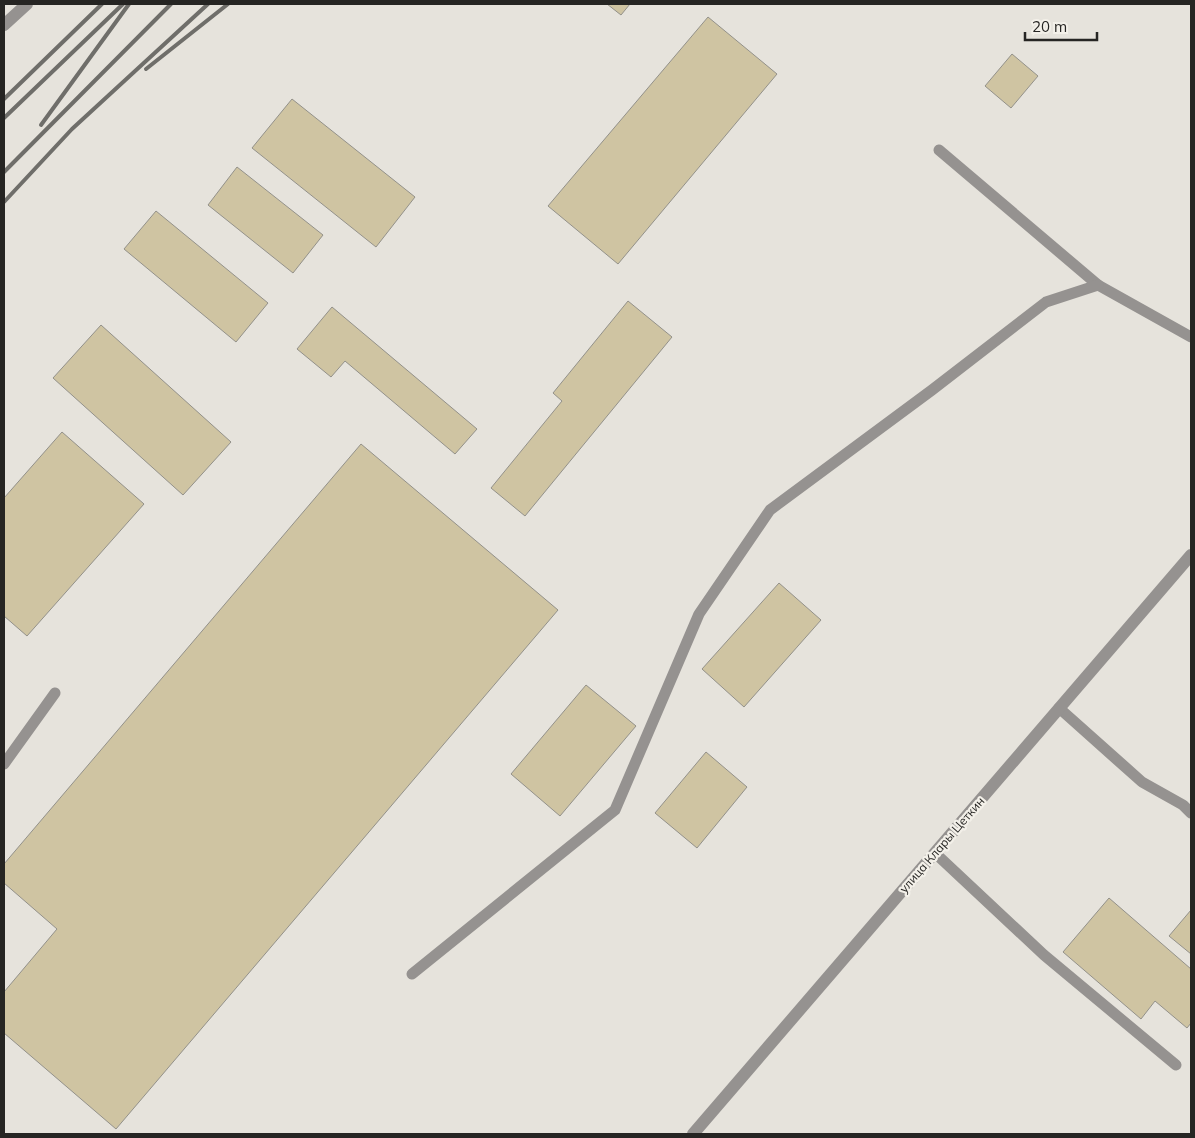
<svg xmlns="http://www.w3.org/2000/svg" width="1195" height="1138" font-family="Mulish,sans-serif">
<rect width="100%" height="100%" fill="#e6e3dc"/>
<g fill="#cfc4a2" stroke="#93918a">
<polygon points="607,4 630,4 621,15"/>
<polygon points="708,17 777,74 618,264 548,206"/>
<polygon points="1012,54 1038,76 1011,108 985,86"/>
<polygon points="292,99 415,197 376,247 252,148"/>
<polygon points="237,167 323,235 293,273 208,205"/>
<polygon points="156,211 268,303 236,342 124,249"/>
<polygon points="628,301 672,337 525,516 491,488 562,401 553,393"/>
<polygon points="332,307 477,429 455,454 345,361 331,377 297,349"/>
<polygon points="101,325 231,442 183,495 53,378"/>
<polygon points="62,432 144,504 27,636 4,616 4,498"/>
<polygon points="361,444 558,610 116,1129 4,1033 4,992 57,929 4,883 4,864"/>
<polygon points="779,583 821,620 744,707 702,669"/>
<polygon points="586,685 636,726 560,816 511,774"/>
<polygon points="706,752 747,787 697,848 655,813"/>
<polygon points="1109,898 1191,969 1191,1023 1187,1028 1155,1001 1141,1019 1063,952"/>
<polygon points="1191,910 1191,954 1169,936"/>
</g>
<g fill="none" stroke-linecap="round" stroke-linejoin="round">
<g stroke="#959290" stroke-width="11">
<polyline points="939,150 1098,285 1191,337"/>
<polyline points="1059,708 1142,782 1183,805 1191,813"/>
<polyline points="4,764 55,693"/>
<polyline points="935,853 1044,955 1176,1065"/>
<polyline points="412,974 615,810 699,614 770,510 932,390 1046,302 1098,285"/>
</g>
<g stroke="#959290" stroke-width="12">
<polyline points="4,25 27,4"/>
<polyline points="693,1134 1191,555"/>
</g>
<g stroke="#6f6e6a" stroke-width="4">
<polyline points="146,69 228,4"/>
<polyline points="4,99 102,4"/>
<polyline points="4,118 123,4"/>
<polyline points="41,125 129,4"/>
<polyline points="4,172 171,4"/>
<polyline points="4,202 72,129 208,4"/>
</g>
</g>
<g text-anchor="middle" stroke-width="4.5" stroke-linejoin="round" paint-order="stroke">
<g font-size="12" fill="#262523" stroke="#f3f0e9">
<text transform="translate(942 845) rotate(-49)" y="4">улица Клары Цеткин</text>
</g>
</g>
<rect width="1195" height="1138" fill="none" stroke="#262523" stroke-width="10"/>
<path d="M1025 32v8h72v-8" fill="none" stroke="#262523" stroke-width="2.5"/>
<text x="1032" y="32" font-size="15" fill="#262523" stroke="#f3f0e9" stroke-width="4" paint-order="stroke">20 m</text>
</svg>
